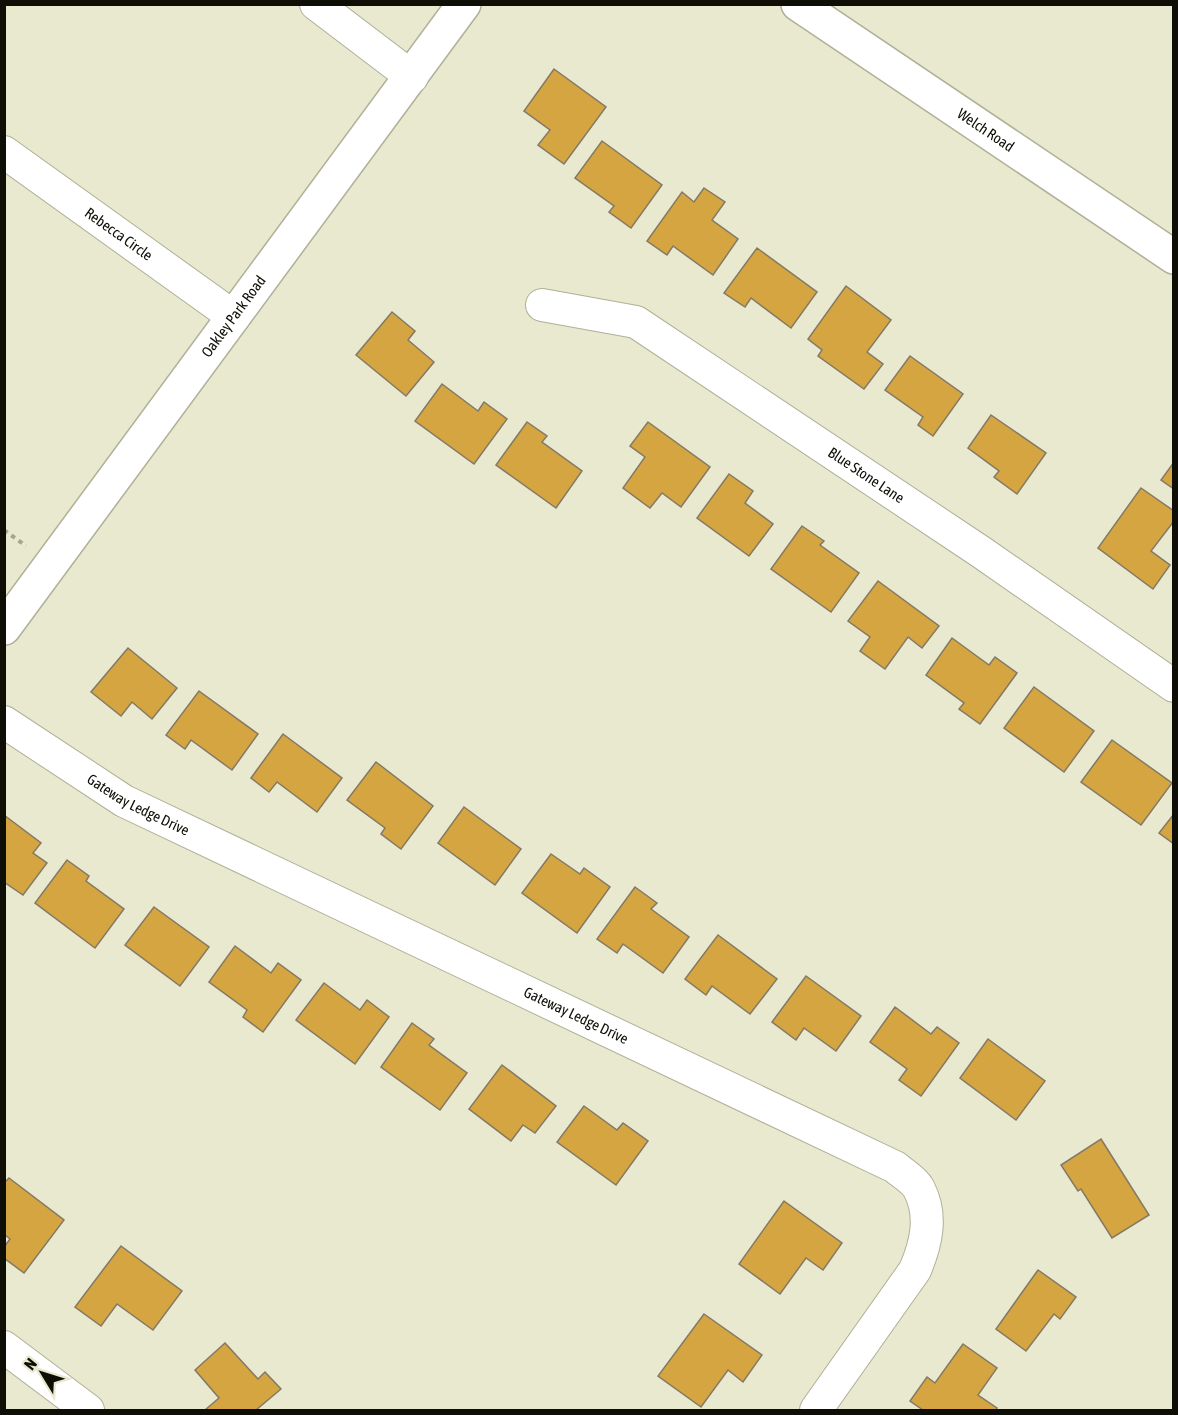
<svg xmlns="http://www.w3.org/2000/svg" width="1178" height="1415" font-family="'Asap Condensed',sans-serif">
<rect width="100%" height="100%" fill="#e8e9cf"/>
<g fill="#d4a541" stroke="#847964" stroke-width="1.5">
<polygon points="554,69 606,107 564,164 538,145 550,130 524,111"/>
<polygon points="602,141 662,185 631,228 609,212 614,206 575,178"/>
<polygon points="704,188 725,202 712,220 738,239 713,275 673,246 667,255 647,241 682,192 694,202"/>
<polygon points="757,248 817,292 791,328 751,298 745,307 724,293"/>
<polygon points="846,286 891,320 867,352 883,364 864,389 818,356 822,350 808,339"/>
<polygon points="392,312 415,331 408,340 434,362 406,396 356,355"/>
<polygon points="910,356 963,394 933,436 918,425 923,417 885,390"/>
<polygon points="442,384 478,411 484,402 507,419 474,464 415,421"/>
<polygon points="991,415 1046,453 1017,494 994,477 999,471 968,448"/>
<polygon points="527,422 547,436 542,442 582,471 556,508 496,465"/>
<polygon points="648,422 710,467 681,507 662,493 650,508 623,488 645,457 630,446"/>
<polygon points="1174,462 1174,489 1161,480"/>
<polygon points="729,474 753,491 745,503 773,524 749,556 697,518"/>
<polygon points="1141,488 1174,511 1174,521 1151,551 1170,565 1153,589 1098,548"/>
<polygon points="802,526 824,541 820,545 859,573 831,612 771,569"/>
<polygon points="878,581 939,626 922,648 908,637 885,669 860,651 870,637 848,621"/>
<polygon points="952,638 989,665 995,657 1017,673 980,724 959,709 964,703 926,675"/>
<polygon points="128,648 177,688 152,719 132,702 121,716 91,692"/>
<polygon points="1034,687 1094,731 1064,772 1004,728"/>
<polygon points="199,691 258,734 232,770 191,740 185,749 166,735"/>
<polygon points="283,734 342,778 317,812 277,782 269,792 251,778"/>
<polygon points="1112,740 1172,783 1141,825 1081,782"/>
<polygon points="376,762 433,806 401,849 381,834 385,828 347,800"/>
<polygon points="464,807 521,849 495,885 438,843"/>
<polygon points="1174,814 1174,844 1159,833"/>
<polygon points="4,815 41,843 33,853 47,863 23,895 4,882"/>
<polygon points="551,854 580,874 584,868 610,887 577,933 522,893"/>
<polygon points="67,860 89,876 86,881 124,909 95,948 35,903"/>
<polygon points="635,887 657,903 651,909 689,937 663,973 623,944 617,953 597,939"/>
<polygon points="154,907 209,947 180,986 125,945"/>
<polygon points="718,935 777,979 750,1014 712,986 706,995 685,979"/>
<polygon points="235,946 271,973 278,963 301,980 263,1032 243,1017 247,1010 209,982"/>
<polygon points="806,976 861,1016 836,1051 804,1028 796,1040 772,1022"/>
<polygon points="324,983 360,1010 367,1000 389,1017 355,1064 296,1020"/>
<polygon points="895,1007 931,1034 937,1027 959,1043 921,1096 899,1080 907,1069 870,1042"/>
<polygon points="412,1023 434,1039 429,1045 467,1073 440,1110 381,1067"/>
<polygon points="988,1039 1045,1081 1016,1120 960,1078"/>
<polygon points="502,1065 556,1106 535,1133 523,1125 511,1141 469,1109"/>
<polygon points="584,1106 617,1130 623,1123 648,1141 616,1185 557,1142"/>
<polygon points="1101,1139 1149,1215 1112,1238 1081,1189 1078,1191 1061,1165"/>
<polygon points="9,1178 64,1220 24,1273 4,1258 4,1247 10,1239 4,1234 4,1183"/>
<polygon points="784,1201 842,1243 823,1270 806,1258 780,1294 739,1264"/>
<polygon points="121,1246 182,1291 153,1330 117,1304 101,1326 75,1307"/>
<polygon points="1038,1270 1076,1297 1060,1319 1054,1314 1026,1351 996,1329"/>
<polygon points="704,1314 762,1355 743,1382 728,1370 701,1407 658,1376"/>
<polygon points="225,1343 258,1379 265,1372 281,1389 256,1410 205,1410 219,1398 195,1370"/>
<polygon points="963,1344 997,1368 978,1395 997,1408 996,1410 923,1410 910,1401 927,1377 935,1383"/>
</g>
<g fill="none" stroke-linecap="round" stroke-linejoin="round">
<g stroke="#afb097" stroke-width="34">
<g id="street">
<polyline points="316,4 412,77"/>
<path id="s1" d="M4,152L234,317"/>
<path id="s2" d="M542,305L636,322L981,552L1174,686"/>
<path id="s3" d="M4,722L124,801L895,1167C902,1173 915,1181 919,1189C933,1216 926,1244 915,1270L816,1410"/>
<polyline points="4,1347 88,1410"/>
</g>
</g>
<g stroke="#afb097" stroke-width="36">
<g id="secondary">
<path id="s4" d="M798,4L1174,257"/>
<path id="s5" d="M4,628L464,4"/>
</g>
</g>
<polyline stroke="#a5a591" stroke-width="4" stroke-dasharray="4.5 4.5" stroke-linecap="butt" points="4,530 26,546"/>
<use href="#street" stroke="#fff" stroke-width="32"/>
<use href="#secondary" stroke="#fff" stroke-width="33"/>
</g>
<g text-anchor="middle" stroke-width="4.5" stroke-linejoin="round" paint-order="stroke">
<g font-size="15" fill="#0e0e06" stroke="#e8e9cf">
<text dy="5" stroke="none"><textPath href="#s4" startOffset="226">Welch Road</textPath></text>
<text dy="5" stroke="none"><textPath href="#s1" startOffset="141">Rebecca Circle</textPath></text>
<text dy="5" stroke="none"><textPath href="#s5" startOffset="387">Oakley Park Road</textPath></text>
<text dy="5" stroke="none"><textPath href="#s2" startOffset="372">Blue Stone Lane</textPath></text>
<text dy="5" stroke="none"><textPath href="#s3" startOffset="158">Gateway Ledge Drive</textPath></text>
<text dy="5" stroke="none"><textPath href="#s3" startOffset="644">Gateway Ledge Drive</textPath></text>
</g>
</g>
<rect width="1178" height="1415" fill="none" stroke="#0e0e06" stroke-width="12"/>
<g transform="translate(42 1373) rotate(308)" stroke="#e8e9cf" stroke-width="4.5" paint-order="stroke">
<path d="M0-4.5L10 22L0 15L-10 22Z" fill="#0e0e06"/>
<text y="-9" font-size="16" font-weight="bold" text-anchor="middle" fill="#0e0e06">N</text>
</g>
</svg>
